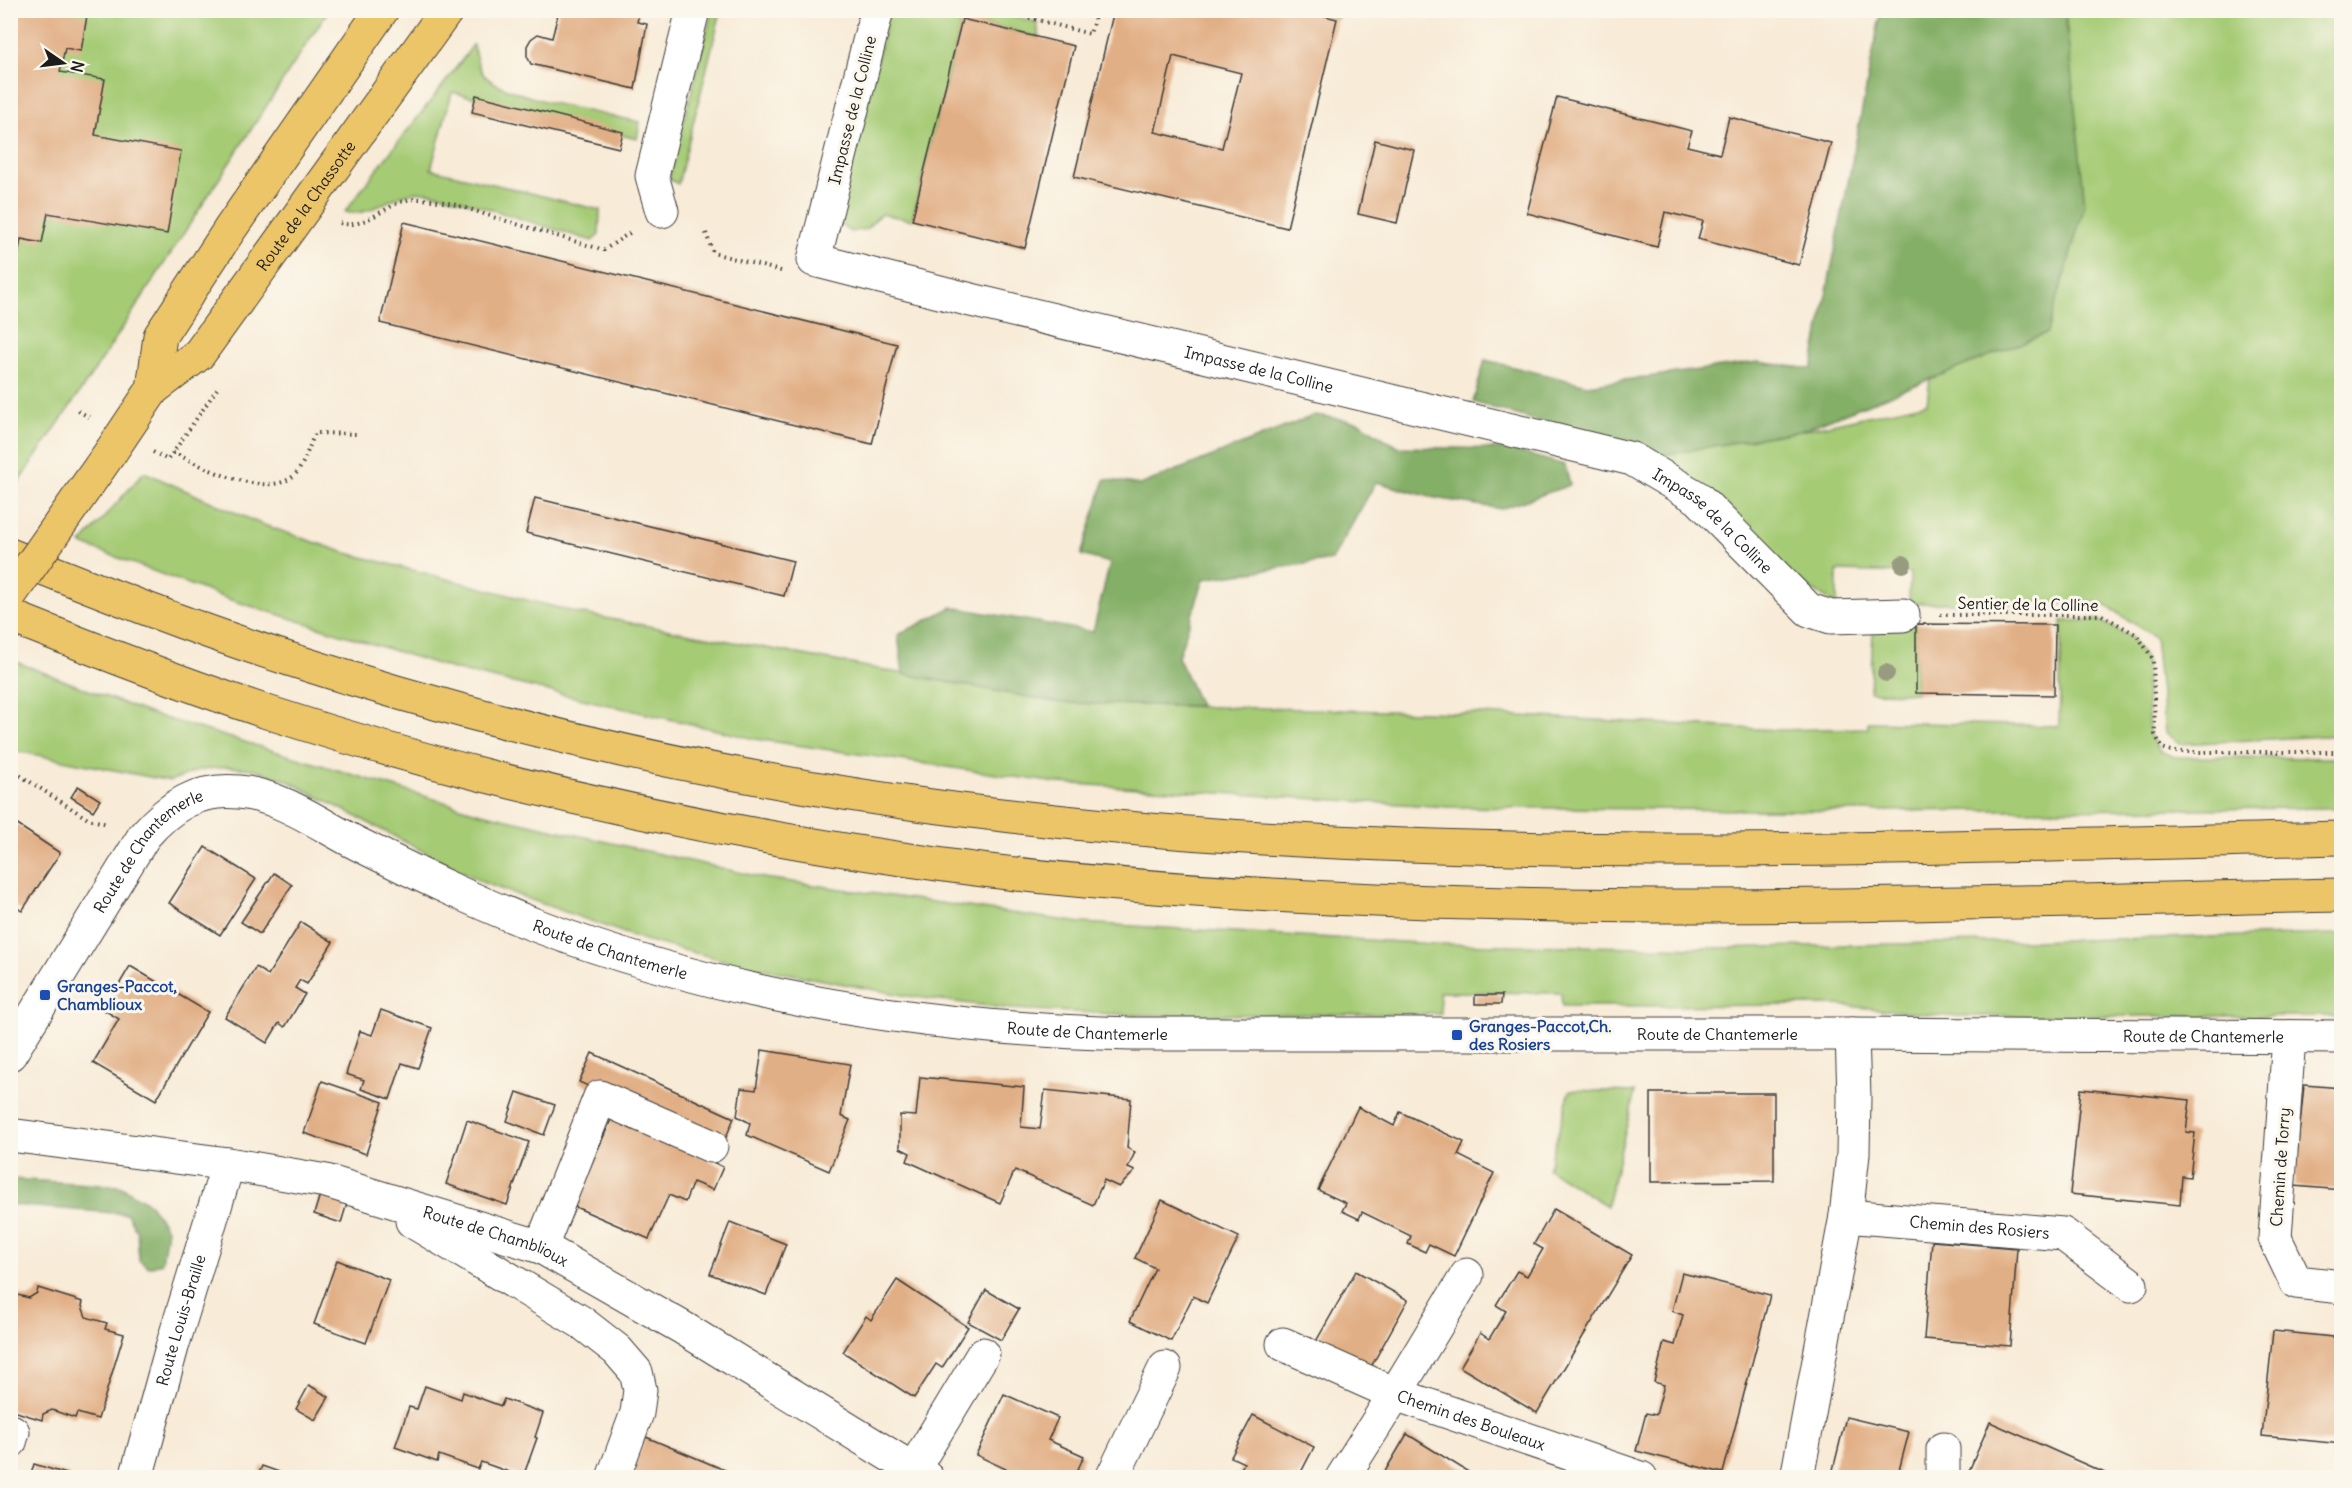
<svg xmlns="http://www.w3.org/2000/svg" width="2352" height="1488" font-family="Delius,sans-serif">
<rect width="100%" height="100%" fill="#fbf7ec"/>
<filter id="ink" filterUnits="userSpaceOnUse"><feTurbulence type="fractalNoise" baseFrequency=".0167" numOctaves="2"/><feDisplacementMap in="SourceGraphic" scale="12" xChannelSelector="R" yChannelSelector="G"/><feConvolveMatrix kernelMatrix="1 2 1 2 8 2 1 2 1" color-interpolation-filters="sRGB"/></filter>
<filter id="wash" filterUnits="userSpaceOnUse"><feTurbulence type="fractalNoise" baseFrequency=".008" numOctaves="4" result="noise"/><feDisplacementMap in="SourceGraphic" scale="24" xChannelSelector="R" yChannelSelector="G"/><feGaussianBlur stdDeviation="1.35" result="paint"/><feColorMatrix in="noise" values="0 0 0 0 0 0 0 0 0 0 0 0 0 0 0 0 0 1.4 0 .05"/><feComposite in="paint" operator="in"/></filter>
<g filter="url(#wash)">
<rect width="100%" height="100%" fill="#f8ebd7"/>
<g fill="#a5cb75" stroke="#607448" stroke-width="1.5">
<polygon points="11,11 328,11 99,364 11,493"/>
<polygon points="712,11 721,11 678,184 669,179"/>
<polygon points="889,11 993,11 1037,22 1039,37 962,19 912,220 881,214 866,229 850,232 842,225 840,217"/>
<polygon points="1302,11 1341,11 1337,19"/>
<polygon points="1977,11 2341,11 2341,735 2181,744 2165,732 2155,637 2102,603 1909,603 1910,573 1837,571 1837,605 1789,576 1655,456 1800,431 1927,403"/>
<path d="M473,45C476,55 477,67 484,75C503,97 608,115 640,122L637,139L452,92L431,169L600,210L599,235L592,241C557,230 522,219 486,208C467,202 434,190 415,192C390,195 370,218 345,212C386,155 432,102 473,45Z"/>
<polygon points="144,472 261,524 343,552 578,613 1061,703 1463,713 1778,730 1868,728 1868,722 2059,726 2062,621 2099,620 2132,638 2145,659 2149,734 2159,751 2175,757 2341,758 2341,808 1856,811 1450,807 1057,783 755,739 453,669 228,599 81,544"/>
<polygon points="1916,624 1916,693 1870,692 1873,632"/>
<polygon points="11,660 148,713 477,812 764,878 1081,923 1435,944 1716,948 2341,934 2341,1016 1946,1016 1837,1005 1562,1006 1561,993 1439,992 1441,1014 1136,1015 1012,1009 908,996 743,965 644,940 484,883 288,781 254,769 227,767 199,770 170,781 11,750"/>
<polygon points="1570,1090 1635,1092 1607,1206 1548,1169"/>
</g>
<g fill="#84af66" stroke="#506641" stroke-width="1.5">
<polygon points="1881,11 2065,11 2085,205 2047,333 1800,431 1655,456 1473,402 1485,360 1587,385 1758,362 1812,369"/>
<polygon points="1315,415 1359,422 1397,447 1507,449 1565,465 1570,485 1501,509 1430,497 1376,482 1332,560 1204,579 1178,657 1200,706 1061,703 903,674 898,635 952,607 1093,632 1110,563 1081,555 1105,479 1140,485"/>
<polygon points="11,1179 120,1186 150,1204 167,1229 162,1263 149,1267 139,1260 137,1232 127,1214 11,1205"/>
</g>
<g id="blocks">
<g fill="#e1af85" fill-rule="evenodd">
<polygon points="10,10 58,10 87,16 81,51 65,48 60,72 105,79 95,135 181,151 167,234 48,213 42,243 21,239 16,267 10,266"/>
<polygon points="559,10 640,10 637,22 647,24 635,89 531,64 527,56 527,46 531,39 538,34 552,38"/>
<path d="M1114,10H1302L1337,19L1287,228L1074,177ZM1173,56L1241,73L1222,148L1155,132Z"/>
<polygon points="962,19 1074,46 1025,248 912,220"/>
<polygon points="476,95 623,132 619,148 472,112"/>
<polygon points="1557,97 1692,131 1687,146 1720,154 1729,117 1831,143 1799,265 1698,239 1703,221 1665,212 1657,247 1527,213"/>
<polygon points="1375,140 1414,150 1397,223 1358,214"/>
<polygon points="404,222 897,344 872,444 380,323"/>
<polygon points="535,498 793,561 784,596 526,533"/>
<polygon points="1916,624 2055,625 2054,695 1916,693"/>
<polygon points="78,786 100,800 93,811 71,797"/>
<polygon points="10,820 60,853 22,911 10,903"/>
<polygon points="205,847 256,879 220,935 169,903"/>
<polygon points="274,873 292,885 260,934 241,922"/>
<polygon points="301,922 333,942 307,984 300,980 295,988 305,994 285,1027 279,1023 267,1043 225,1017 256,967 268,975"/>
<polygon points="130,966 208,1012 156,1100 93,1063 119,1019 104,1010"/>
<polygon points="1475,995 1502,995 1501,1004 1475,1004"/>
<polygon points="381,1010 432,1028 418,1068 402,1063 390,1099 361,1089 364,1080 346,1074 360,1031 372,1035"/>
<polygon points="762,1050 850,1064 841,1116 850,1120 829,1171 747,1135 750,1123 737,1116 741,1088 756,1090"/>
<polygon points="592,1053 734,1118 722,1147 579,1082"/>
<polygon points="920,1077 1024,1087 1021,1127 1040,1129 1045,1090 1131,1099 1127,1148 1135,1152 1128,1168 1135,1171 1119,1187 1104,1180 1093,1205 1015,1170 1000,1203 907,1161 910,1153 900,1148 900,1115 916,1116"/>
<polygon points="322,1081 383,1102 366,1154 304,1133"/>
<polygon points="2304,1085 2342,1088 2342,1190 2294,1186"/>
<polygon points="2081,1089 2190,1100 2186,1132 2195,1133 2190,1177 2182,1176 2180,1205 2070,1194"/>
<polygon points="517,1092 555,1105 544,1135 507,1121"/>
<polygon points="1651,1093 1774,1093 1774,1181 1651,1182"/>
<polygon points="1358,1107 1394,1126 1400,1112 1464,1142 1458,1155 1494,1173 1454,1256 1429,1244 1425,1252 1408,1244 1411,1236 1362,1212 1359,1219 1342,1211 1346,1203 1318,1190"/>
<polygon points="614,1113 723,1167 713,1190 693,1182 685,1202 669,1195 649,1239 573,1206"/>
<polygon points="467,1120 529,1142 507,1205 446,1184"/>
<polygon points="321,1191 348,1200 341,1223 314,1214"/>
<polygon points="1162,1200 1239,1237 1207,1303 1193,1296 1171,1341 1130,1321 1155,1268 1135,1258"/>
<polygon points="1554,1209 1632,1255 1537,1413 1460,1367 1480,1333 1489,1339 1506,1311 1496,1305 1517,1271 1527,1276 1543,1249 1534,1244"/>
<polygon points="730,1222 786,1244 766,1295 710,1274"/>
<polygon points="1932,1241 2017,1248 2010,1346 1924,1339"/>
<polygon points="337,1260 389,1280 366,1343 314,1324"/>
<polygon points="1356,1271 1408,1300 1367,1374 1314,1345"/>
<polygon points="1682,1273 1770,1295 1723,1473 1636,1451 1646,1413 1656,1415 1664,1385 1654,1382 1664,1342 1675,1345 1683,1315 1672,1311"/>
<polygon points="897,1280 968,1327 942,1368 936,1364 914,1398 843,1352 866,1316 871,1320"/>
<polygon points="38,1288 83,1302 82,1306 86,1317 107,1323 105,1329 124,1334 98,1419 77,1413 75,1418 52,1410 43,1414 42,1420 10,1410 10,1293 29,1298 37,1293"/>
<polygon points="986,1290 1019,1309 1001,1340 968,1322"/>
<polygon points="2273,1331 2342,1338 2342,1444 2262,1436"/>
<polygon points="309,1385 329,1397 315,1420 296,1409"/>
<polygon points="425,1386 461,1399 463,1392 501,1406 504,1399 543,1413 535,1437 537,1438 523,1477 481,1462 478,1469 439,1455 437,1462 395,1447 409,1407 417,1409"/>
<polygon points="1004,1394 1058,1418 1048,1440 1084,1456 1074,1478 1046,1478 1035,1472 1033,1478 1007,1478 1003,1476 1006,1469 976,1455"/>
<polygon points="1253,1415 1314,1447 1298,1478 1236,1478 1244,1463 1231,1457"/>
<polygon points="1846,1417 1909,1432 1897,1478 1831,1478"/>
<polygon points="1990,1422 2116,1478 1966,1478"/>
<polygon points="1407,1434 1470,1473 1467,1478 1381,1478"/>
<polygon points="646,1437 727,1471 724,1478 629,1478"/>
<polygon points="34,1464 70,1475 69,1478 30,1478"/>
<polygon points="262,1466 279,1472 277,1478 257,1478"/>
</g>
</g>
</g>
<g filter="url(#ink)">
<use href="#blocks" fill-opacity="0" stroke="#3d3b38" stroke-width="1.5"/>
<g fill="none" stroke-linecap="round" stroke-linejoin="round">
<g stroke="#3d3b38" stroke-width="35">
<g id="minor">
<path id="s1" d="M877,10L814,260L971,300L1632,459L1698,498L1809,610L1831,617L1903,615"/>
<polyline points="662,211 652,176 693,10"/>
<polyline points="2289,1037 2275,1238 2296,1282 2342,1287"/>
<path id="s2" d="M10,1054L144,836C170,806 197,788 239,792C282,796 320,825 358,844C416,873 475,902 535,925C724,997 929,1029 1131,1034H1852L2342,1037"/>
<path id="s3" d="M10,1135L228,1164L326,1181L541,1247L683,1328L927,1478"/>
<path id="s4" d="M1846,1216L2063,1234L2131,1285"/>
<polyline points="412,1221 581,1322 617,1350 636,1372 640,1390 637,1413 613,1478"/>
<polyline points="541,1247 600,1097 711,1146"/>
<polyline points="1283,1344 1395,1394 1467,1275"/>
<polyline points="10,1442 13,1432"/>
<polyline points="1943,1449 1943,1478"/>
<polyline points="913,1470 983,1354"/>
<path id="s5" d="M136,1478L172,1347L228,1164"/>
<polyline points="1112,1478 1165,1368"/>
<path id="s6" d="M1342,1478L1395,1394L1641,1478"/>
<polyline points="1797,1478 1846,1216 1853,1154 1854,1097 1852,1034"/>
</g>
</g>
<g stroke="#3d3b38" stroke-width="35">
<g id="major">
<polyline points="153,389 160,336 230,229 382,10"/>
<path id="s7" d="M112,450L153,389L199,354L447,10"/>
</g>
</g>
<g stroke="#3d3b38" stroke-width="35">
<g id="highway">
<path d="M10,555C102,592 195,629 289,659C508,730 734,781 962,810C1419,869 1882,848 2342,838"/>
<path d="M10,616C95,650 180,683 267,712C489,785 719,834 951,866C1077,883 1204,892 1330,898C1667,914 2005,902 2342,895"/>
</g>
</g>
<g stroke="#3d3b38" stroke-width="4" stroke-dasharray="1.5 4.5" stroke-linecap="butt">
<polyline points="1000,10 1090,34 1097,10"/>
<path d="M340,223C367,231 390,198 417,199C443,199 469,209 493,217C530,228 567,239 604,250L631,232"/>
<polyline points="706,233 713,253 781,271"/>
<polyline points="78,411 89,417"/>
<polyline points="153,452 168,460 217,389"/>
<path d="M173,452C201,467 274,504 298,471C305,461 310,444 315,433L356,434"/>
<polyline points="1940,615 2102,615 2137,635 2153,659 2155,734 2162,748 2175,752 2342,752"/>
<polyline points="10,769 88,819 108,824"/>
</g>
<use href="#minor" stroke="#fff" stroke-width="33"/>
<use href="#major" stroke="#edc569" stroke-width="33"/>
<use href="#highway" stroke="#edc569" stroke-width="33"/>
<g stroke="#3d3b38" stroke-width="35" stroke-linecap="butt">
<polyline id="major-bridge" points="10,595 112,450"/>
</g>
<use href="#major-bridge" stroke="#edc569" stroke-width="33"/>
</g>
<g fill="#999b81">
<circle cx="1903" cy="564" r="9"/>
<circle cx="1886" cy="673" r="9"/>
</g>
</g>
<g fill="#1a4fb4" stroke="#fbf7ec" stroke-width="2">
<rect x="39" y="989" width="12" height="12" rx="3"/>
<rect x="1451" y="1029" width="12" height="12" rx="3"/>
</g>
<g text-anchor="middle" stroke-width="6" stroke-linejoin="round" paint-order="stroke">
<g font-size="16" fill="#1c1c1c" stroke="#fbf7ec">
<text transform="translate(852 110) rotate(-76)" y="6">Impasse de la Colline</text>
<text dy="6" stroke="none"><textPath href="#s7" startOffset="314">Route de la Chassotte</textPath></text>
<text dy="6" stroke="none"><textPath href="#s1" startOffset="716">Impasse de la Colline</textPath></text>
<text dy="6" stroke="none"><textPath href="#s1" startOffset="1202">Impasse de la Colline</textPath></text>
<text transform="translate(2028 604) rotate(1)" y="6">Sentier de la Colline</text>
<text dy="6" stroke="none"><textPath href="#s2" startOffset="248">Route de Chantemerle</textPath></text>
<text dy="6" stroke="none"><textPath href="#s2" startOffset="770">Route de Chantemerle</textPath></text>
<text dy="6" stroke="none"><textPath href="#s2" startOffset="1256">Route de Chantemerle</textPath></text>
<text dy="6" stroke="none"><textPath href="#s2" startOffset="1886">Route de Chantemerle</textPath></text>
<text dy="6" stroke="none"><textPath href="#s2" startOffset="2372">Route de Chantemerle</textPath></text>
<text transform="translate(2280 1167) rotate(-86)" y="6">Chemin de Torry</text>
<text dy="6" stroke="none"><textPath href="#s4" startOffset="134">Chemin des Rosiers</textPath></text>
<text dy="6" stroke="none"><textPath href="#s3" startOffset="498">Route de Chamblioux</textPath></text>
<text dy="6" stroke="none"><textPath href="#s5" startOffset="164">Route Louis-Braille</textPath></text>
<text dy="6" stroke="none"><textPath href="#s6" startOffset="180">Chemin des Bouleaux</textPath></text>
</g>
<g font-size="16" font-weight="bold" fill="#164399" stroke="#fbf7ec" text-anchor="start">
<text x="57" y="992">Granges-Paccot,<tspan x="57" dy="18">Chamblioux</tspan></text>
<text x="1469" y="1032">Granges-Paccot,Ch.<tspan x="1469" dy="18">des Rosiers</tspan></text>
</g>
</g>
<rect width="2352" height="1488" fill="none" stroke="#fbf7ec" stroke-width="36"/>
<g transform="translate(63 63) rotate(104)" stroke="#fbf7ec" stroke-width="4.5" paint-order="stroke">
<path d="M0-4.5L10 22L0 15L-10 22Z" fill="#1c1c1c"/>
<text y="-9" font-size="16" font-weight="bold" text-anchor="middle" fill="#1c1c1c">N</text>
</g>
</svg>
